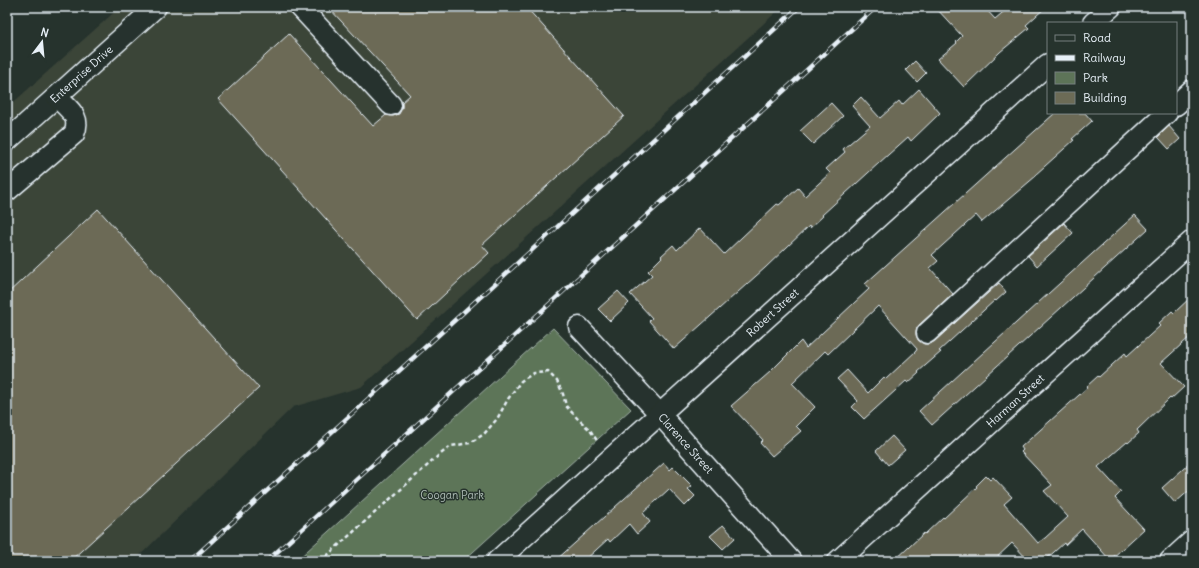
<svg xmlns="http://www.w3.org/2000/svg" width="1199" height="568" font-family="Delius,sans-serif">
<rect width="100%" height="100%" fill="#26332d"/>
<filter id="ink" filterUnits="userSpaceOnUse"><feTurbulence type="fractalNoise" baseFrequency=".025" numOctaves="2"/><feDisplacementMap in="SourceGraphic" scale="8" xChannelSelector="R" yChannelSelector="G"/><feConvolveMatrix kernelMatrix="1 2 1 2 8 2 1 2 1" color-interpolation-filters="sRGB"/></filter>
<g filter="url(#ink)">
<polygon fill="#3b4439" points="120,7 782,7 361,387 293,407 134,561 7,561 7,108"/>
<polygon fill="#5d7458" stroke="#a2b2a8" points="553,328 631,409 463,561 296,561"/>
<g fill="#6c6b56" stroke="#e8f1f8">
<polygon points="328,7 526,7 624,116 482,245 489,253 417,320 218,99 289,34 373,126 386,115 393,116 399,114 402,108 402,102 410,95"/>
<polygon points="935,7 984,7 995,19 1009,7 1046,7 1026,25 1029,28 1000,52 964,87 938,59 957,43 956,42 962,36"/>
<polygon points="915,61 926,73 917,82 906,70"/>
<polygon points="919,89 940,113 911,141 908,137 879,163 822,215 823,216 810,228 809,226 765,268 674,349 649,321 652,318 630,294 652,275 648,271 662,257 661,256 673,245 677,250 700,228 724,254 777,204 779,205 798,188 805,196 830,173 826,169 845,152 843,149 870,126 852,106 861,97 880,118 899,101 902,105"/>
<polygon points="831,103 843,116 813,144 800,131"/>
<polygon points="1055,113 1085,113 1092,121 1072,139 1074,140 1035,175 1036,176 982,222 976,215 932,255 938,261 930,268 953,294 919,325 916,330 916,335 918,340 924,344 930,344 935,341 999,283 1006,292 996,301 995,300 939,351 941,352 918,372 919,373 908,383 906,381 864,419 852,407 858,401 837,379 847,370 868,393 884,377 886,379 916,351 917,349 878,306 828,354 825,351 792,383 815,407 796,426 801,431 772,456 760,443 763,440 731,406 770,372 801,341 806,348 869,289 865,284"/>
<polygon points="1169,126 1180,139 1169,149 1158,137"/>
<polygon points="98,209 259,388 70,561 7,561 7,294"/>
<polygon points="1135,215 1148,229 932,425 919,411"/>
<polygon points="1064,223 1073,233 1037,266 1028,256"/>
<polygon points="618,291 629,303 610,321 598,309"/>
<polygon points="1192,296 1192,335 1161,363 1184,387 1171,399 1170,398 1137,430 1139,433 1128,443 1127,442 1098,467 1121,492 1115,498 1144,529 1110,560 1082,529 1065,545 1064,543 1044,561 1029,561 1012,543 993,561 894,561 924,533 925,534 943,517 944,518 977,487 976,486 986,476 990,480 993,477 1012,497 1004,504 1038,543 1045,538 1068,517 1044,491 1052,485 1021,452 1023,450 1021,447 1088,387 1087,386 1098,376 1099,377 1125,353 1127,356 1160,326 1158,324 1172,311 1174,313"/>
<polygon points="892,436 905,450 888,465 876,451"/>
<polygon points="1192,461 1192,488 1175,503 1162,488"/>
<polygon points="664,463 670,470 673,467 692,486 688,489 695,496 685,506 669,489 643,513 650,522 637,534 629,524 610,542 608,539 584,561 555,561"/>
<polygon points="723,525 735,538 723,549 710,536"/>
</g>
<g fill="none" stroke-linecap="round" stroke-linejoin="round">
<g stroke="#e8f1f8" stroke-width="23">
<g id="minor">
<polyline points="300,7 391,105"/>
<polyline points="1093,23 1111,7"/>
<polyline points="1176,105 1192,90"/>
<path id="s1" d="M7,141L156,7"/>
<path d="M7,191L74,134C82,116 68,109 57,97"/>
<path id="s2" d="M579,327L656,410L791,561"/>
<polyline points="927,333 1167,113"/>
<path id="s3" d="M497,561L1048,64"/>
<path id="s4" d="M838,561L1192,241"/>
<polyline points="1170,561 1192,541"/>
</g>
</g>
<polyline stroke="#e8f1f8" stroke-width="2.5" stroke-dasharray="4 3" stroke-linecap="butt" points="321,561 438,456 451,446 470,443 484,434 497,419 508,399 521,381 534,373 548,372 557,381 563,394 566,406 578,419 590,430 598,442"/>
<use href="#minor" stroke="#26332d" stroke-width="20"/>
<g stroke="#e8f1f8" stroke-width="4.5">
<g id="rail">
<polyline points="190,561 799,7"/>
<polyline points="267,561 876,7"/>
</g>
</g>
<use href="#rail" stroke="#26332d" stroke-width="3" stroke-dasharray="9" stroke-linecap="butt"/>
</g>
</g>
<g text-anchor="middle" stroke-width="3" stroke-linejoin="round" paint-order="stroke">
<g font-size="11" fill="#e8f1f8" stroke="#26332d">
<text dy="4" stroke="none"><textPath href="#s1" startOffset="100">Enterprise Drive</textPath></text>
<text dy="4" stroke="none"><textPath href="#s3" startOffset="371">Robert Street</textPath></text>
<text dy="4" stroke="none"><textPath href="#s4" startOffset="239">Harman Street</textPath></text>
<text dy="4" stroke="none"><textPath href="#s2" startOffset="158">Clarence Street</textPath></text>
</g>
<g font-size="11" fill="#b0bfb8" stroke="#26332d">
<text x="452" y="499">Coogan Park</text>
</g>
</g>
<rect width="1199" height="568" fill="none" stroke="#26332d" stroke-width="24"/>
<rect x="12" y="12" width="1175" height="544" fill="none" stroke="#e8f1f8" stroke-width="1.5" filter="url(#ink)"/>
<rect x="1047" y="22" width="130" height="92" fill="#26332d" stroke="#747f7e"/>
<rect x="1055" y="35" width="20" height="6" fill="#26332d" stroke="#747f7e"/>
<text x="1083" y="42" font-size="12" fill="#e8f1f8">Road</text>
<rect x="1055" y="55" width="20" height="6" fill="#e8f1f8" stroke="#747f7e"/>
<text x="1083" y="62" font-size="12" fill="#e8f1f8">Railway</text>
<rect x="1055" y="72" width="20" height="12" fill="#5d7458" stroke="#747f7e"/>
<text x="1083" y="82" font-size="12" fill="#e8f1f8">Park</text>
<rect x="1055" y="92" width="20" height="12" fill="#6c6b56" stroke="#747f7e"/>
<text x="1083" y="102" font-size="12" fill="#e8f1f8">Building</text>
<g transform="translate(42 42) rotate(16)" stroke="#26332d" stroke-width="3" paint-order="stroke">
<path d="M0-3L7 15L0 10L-7 15Z" fill="#e8f1f8"/>
<text y="-6" font-size="11" font-weight="bold" text-anchor="middle" fill="#e8f1f8">N</text>
</g>
</svg>
